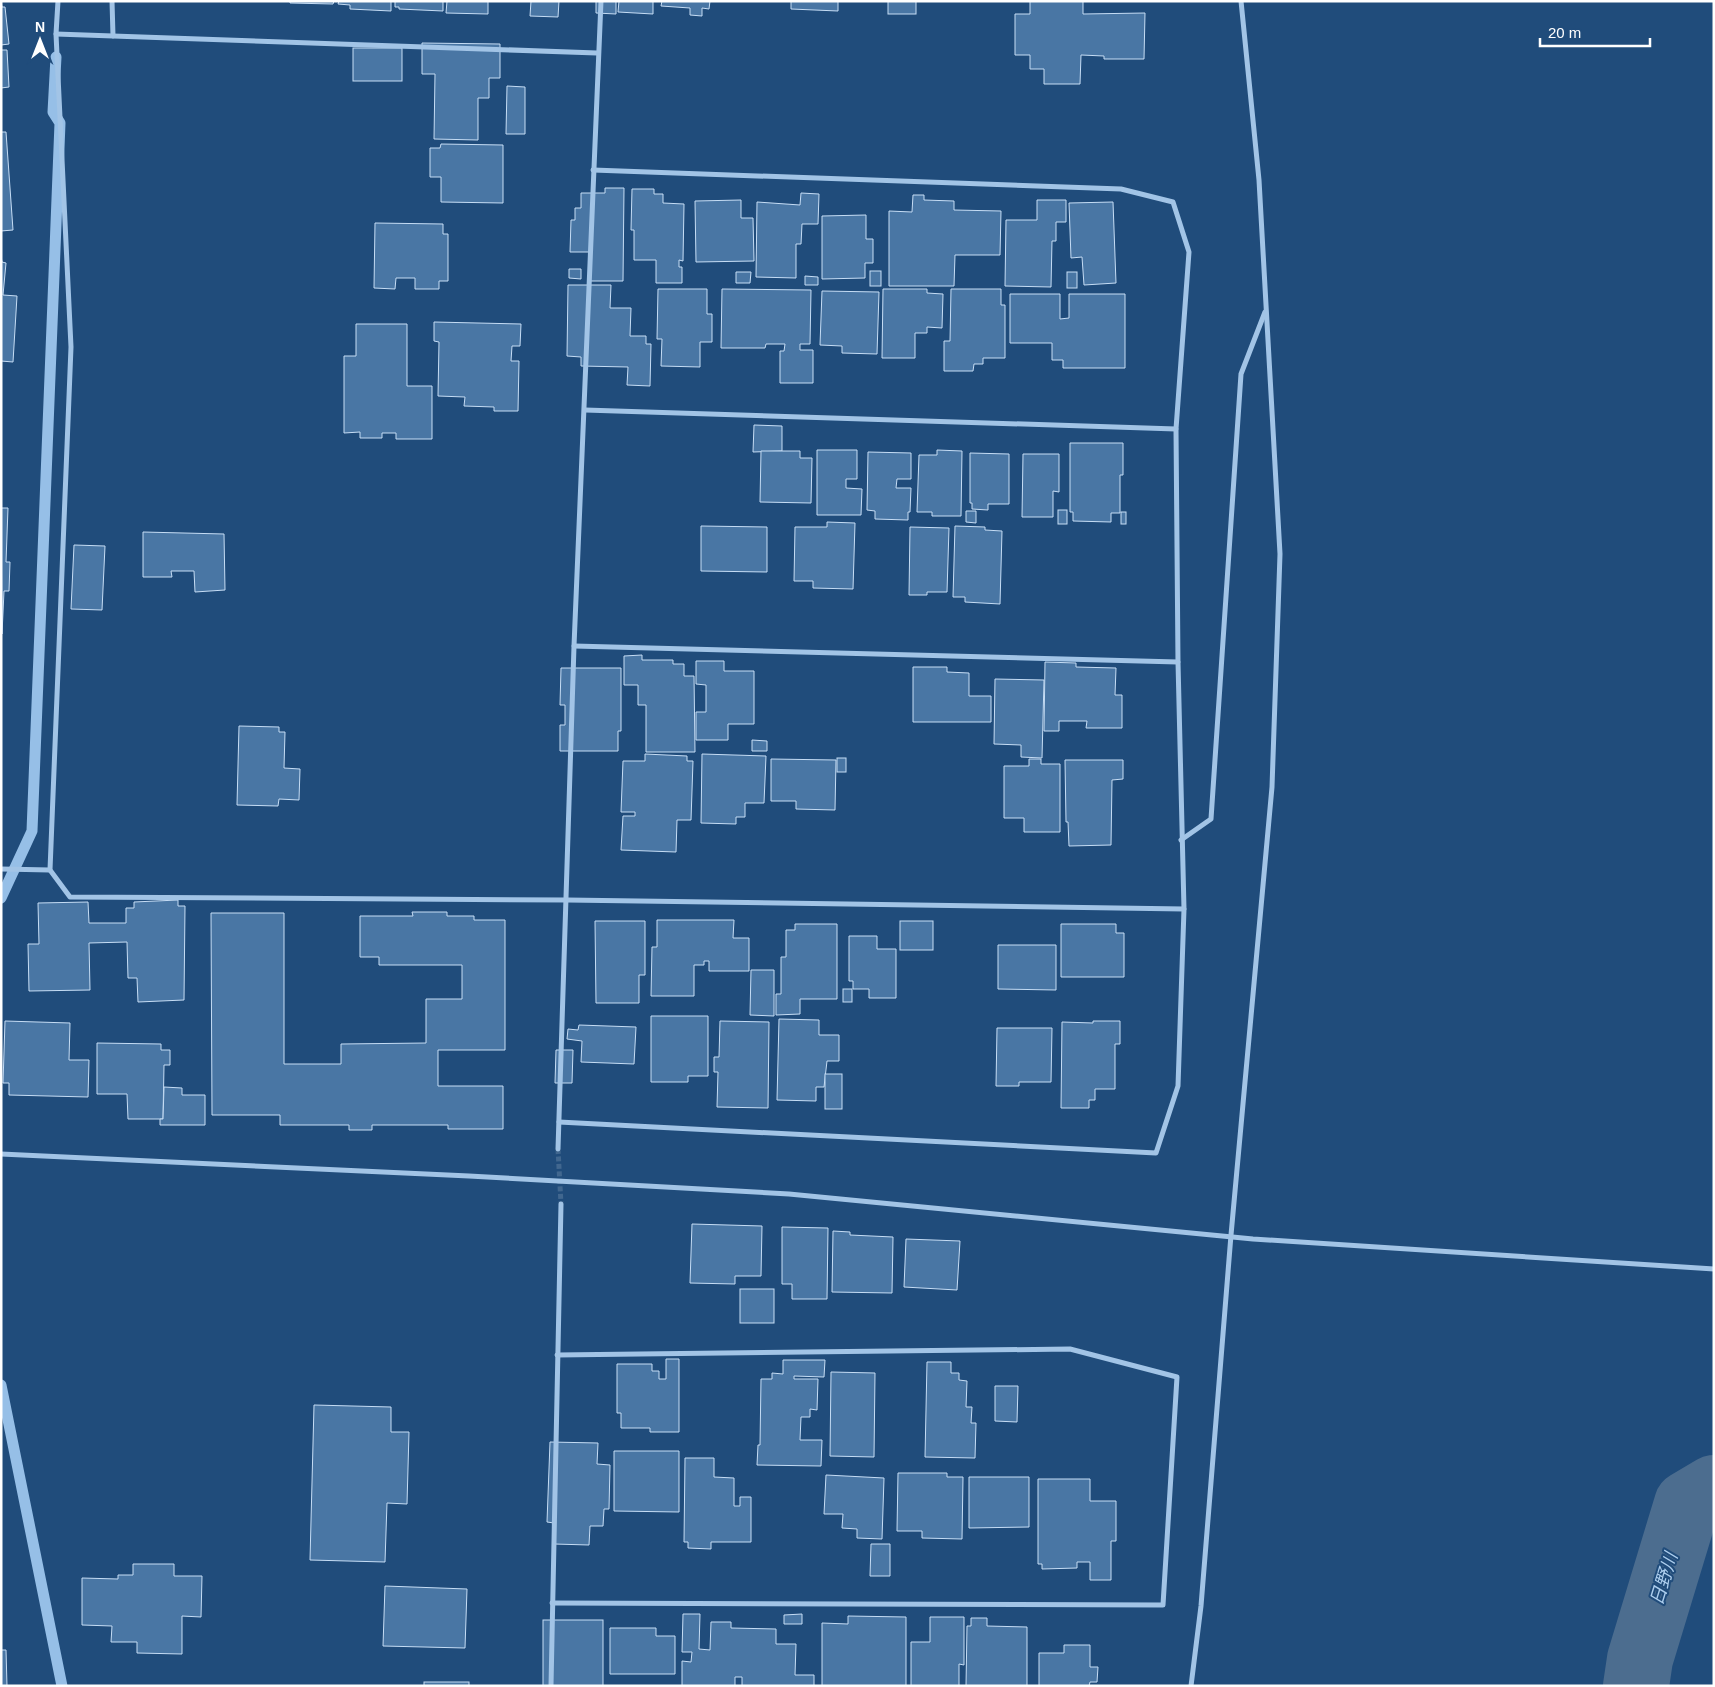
<svg xmlns="http://www.w3.org/2000/svg" width="1715" height="1687" font-family="Helvetica,'Noto Sans JP',sans-serif">
<rect width="100%" height="100%" fill="#204c7b"/>
<g fill="none" stroke-linecap="round" stroke-linejoin="round">
<g stroke="#96bfe7" stroke-width="11">
<polyline points="1,898 32,831 60,123 53,112 56,57"/>
<polyline points="1,1385 62,1686"/>
</g>
<polyline stroke="#4c6d8f" stroke-width="66" points="1636,1686 1640,1659 1687,1504 1714,1488"/>
</g>
<g fill="#4976a4" stroke="#c6ddf5">
<polygon points="1,1 2,7 5,7 9,44 1,45"/>
<polygon points="290,1 334,1 333,4 290,3"/>
<polygon points="339,1 391,1 391,11 350,9 350,5 338,4"/>
<polygon points="395,1 443,1 443,11 399,9 399,7 395,7"/>
<polygon points="447,1 488,1 488,14 446,13"/>
<polygon points="531,1 559,1 558,17 530,16"/>
<polygon points="596,1 616,1 616,14 596,13"/>
<polygon points="619,1 653,1 653,14 618,12"/>
<polygon points="662,1 710,1 709,9 702,8 702,16 690,15 690,8 661,6"/>
<polygon points="791,1 838,1 838,11 791,9"/>
<rect x="888" y="1" width="28" height="13"/>
<polygon points="1030,1 1083,1 1083,14 1145,13 1144,59 1104,59 1104,56 1081,55 1080,84 1044,84 1044,69 1030,69 1030,55 1015,55 1015,14 1030,14"/>
<polygon points="422,43 500,44 500,78 489,78 489,98 478,98 478,140 434,139 435,74 422,74"/>
<rect x="353" y="48" width="49" height="33"/>
<polygon points="1,50 7,50 9,87 1,88"/>
<polygon points="507,86 525,87 525,134 506,134"/>
<polygon points="1,132 6,132 13,230 1,231"/>
<polygon points="441,144 503,145 503,203 441,202 441,177 430,177 430,148 440,148"/>
<polygon points="605,188 624,188 623,281 589,281 589,252 570,252 571,220 575,220 575,208 581,208 581,193 605,193"/>
<polygon points="632,189 654,189 654,194 663,194 663,203 684,204 683,261 679,260 679,267 682,267 682,283 656,283 656,260 634,260 634,230 631,230"/>
<polygon points="801,193 819,194 818,224 802,224 801,244 796,244 796,278 756,277 757,202 800,205"/>
<polygon points="913,195 924,195 924,200 954,201 954,210 1001,211 1000,255 955,255 954,286 889,286 889,211 912,212"/>
<polygon points="741,200 741,218 753,218 754,261 696,262 695,201"/>
<polygon points="1037,200 1066,200 1066,222 1056,222 1056,241 1052,241 1051,287 1005,286 1006,220 1037,220"/>
<polygon points="1113,202 1116,283 1084,285 1082,257 1071,258 1069,203"/>
<polygon points="866,215 866,239 873,239 873,263 865,263 865,278 822,279 822,216"/>
<polygon points="375,223 443,224 443,234 448,234 448,281 439,281 439,289 415,289 415,278 396,278 395,289 374,288"/>
<polygon points="1,256 2,262 6,263 3,295 17,296 13,362 1,361"/>
<polygon points="569,269 581,269 581,279 569,278"/>
<rect x="870" y="271" width="11" height="15"/>
<polygon points="736,272 751,272 750,283 736,283"/>
<rect x="1067" y="272" width="10" height="16"/>
<polygon points="805,276 818,277 818,285 805,285"/>
<polygon points="568,285 611,285 610,308 631,308 630,336 646,336 646,344 651,344 650,386 627,385 628,367 581,366 581,357 567,356"/>
<polygon points="658,289 707,289 707,314 712,314 712,342 700,342 700,367 661,366 662,339 657,339"/>
<polygon points="722,289 811,290 810,344 800,344 800,350 813,350 813,383 780,383 780,351 784,351 785,344 766,344 765,348 721,348"/>
<polygon points="883,289 927,289 927,293 943,294 942,328 927,327 927,333 915,333 915,358 882,358"/>
<polygon points="951,289 1001,289 1001,305 1005,305 1005,358 983,358 983,364 974,364 973,371 944,371 944,341 950,341"/>
<polygon points="822,291 879,292 877,354 842,353 842,346 820,345"/>
<polygon points="1010,294 1060,294 1060,319 1069,318 1069,294 1125,294 1125,368 1063,368 1063,360 1052,360 1052,343 1010,343"/>
<polygon points="434,322 521,324 520,346 512,346 511,361 519,361 518,411 494,411 494,407 464,406 465,397 438,396 439,342 434,341"/>
<polygon points="356,324 407,324 407,386 432,386 432,439 396,439 396,433 382,433 382,438 360,438 360,432 344,433 344,356 356,356"/>
<polygon points="754,425 782,426 782,451 753,452"/>
<polygon points="1070,443 1123,443 1123,475 1120,475 1120,513 1111,513 1111,522 1073,521 1073,512 1070,512"/>
<polygon points="817,450 857,450 857,479 846,479 846,488 862,489 861,515 817,515"/>
<polygon points="937,450 962,451 961,516 932,516 932,512 917,512 919,455 937,455"/>
<polygon points="761,451 800,451 800,458 812,458 811,503 760,502"/>
<polygon points="868,452 911,453 911,479 897,479 896,488 911,488 910,512 908,512 908,520 875,519 875,511 867,510"/>
<polygon points="970,453 1009,454 1009,504 988,504 988,510 972,509 972,503 970,503"/>
<polygon points="1023,454 1059,454 1059,492 1053,491 1053,517 1022,517"/>
<polygon points="1,508 8,508 6,562 10,562 9,591 4,591 2,634"/>
<rect x="1058" y="510" width="9" height="14"/>
<polygon points="966,511 976,511 976,523 966,522"/>
<rect x="1121" y="512" width="5" height="12"/>
<polygon points="827,522 855,523 853,589 813,588 813,581 794,581 795,527 827,527"/>
<polygon points="701,526 767,527 767,572 701,571"/>
<polygon points="955,526 985,527 985,530 1002,531 1000,604 965,602 965,597 953,597"/>
<polygon points="910,527 949,528 947,592 927,592 927,595 909,595"/>
<polygon points="143,532 224,534 225,590 195,592 194,571 171,571 172,577 143,577"/>
<polygon points="74,545 105,546 102,610 71,609"/>
<polygon points="642,655 642,660 673,660 673,664 684,664 684,676 694,676 695,752 646,752 646,705 638,705 638,685 624,685 624,656"/>
<polygon points="696,661 724,661 724,671 754,671 754,724 728,724 728,740 696,740 696,712 706,712 706,685 696,684"/>
<polygon points="1045,662 1076,663 1076,667 1116,668 1115,695 1122,695 1122,728 1086,728 1087,721 1059,721 1059,731 1044,731"/>
<polygon points="913,667 947,667 947,672 969,673 969,696 991,696 991,722 913,722"/>
<polygon points="561,668 621,668 621,731 618,731 618,751 560,751 560,725 565,725 565,705 560,705"/>
<polygon points="995,679 1044,680 1042,758 1021,757 1021,745 994,744"/>
<polygon points="239,726 279,727 279,732 285,732 284,768 300,769 299,800 279,799 278,806 237,805"/>
<polygon points="752,740 767,741 767,751 752,751"/>
<polygon points="645,754 687,756 687,761 693,761 691,820 677,820 676,852 621,850 623,816 635,816 635,812 621,812 623,761 645,761"/>
<polygon points="702,754 766,756 764,803 745,803 745,817 736,817 736,824 701,823"/>
<rect x="837" y="758" width="9" height="14"/>
<polygon points="771,759 836,760 835,810 796,809 796,801 771,801"/>
<polygon points="1029,759 1041,759 1041,764 1060,764 1060,832 1024,832 1024,818 1004,818 1004,766 1029,766"/>
<polygon points="1065,760 1123,760 1123,779 1112,780 1111,845 1069,846 1068,822 1066,822"/>
<polygon points="178,900 178,906 185,906 184,1000 138,1002 137,978 128,978 127,942 89,943 90,990 29,991 28,944 39,944 38,903 88,902 89,923 126,923 126,908 134,908 134,902"/>
<polygon points="412,912 447,912 447,916 474,916 474,920 505,920 505,1050 438,1050 438,1086 503,1086 503,1129 448,1129 448,1125 372,1125 372,1130 349,1130 349,1125 280,1125 280,1115 212,1115 211,913 284,913 284,1064 341,1064 341,1044 426,1043 426,999 462,999 462,965 379,965 379,957 360,957 360,916 413,916"/>
<polygon points="657,920 734,920 733,938 749,938 749,971 709,971 709,961 704,961 704,965 694,965 694,996 651,996 652,947 657,947"/>
<polygon points="595,921 645,921 645,975 639,975 639,1003 596,1003"/>
<rect x="900" y="921" width="33" height="29"/>
<polygon points="795,924 837,924 837,999 800,999 800,1014 776,1015 776,994 781,994 781,957 786,957 786,930 795,930"/>
<polygon points="1061,924 1116,924 1116,933 1124,933 1124,977 1061,977"/>
<polygon points="849,936 877,936 877,949 896,949 896,998 869,998 869,989 853,989 853,981 849,981"/>
<polygon points="998,945 1056,945 1056,990 998,989"/>
<polygon points="751,970 774,970 774,1016 750,1015"/>
<rect x="843" y="989" width="9" height="13"/>
<polygon points="651,1016 708,1016 708,1076 688,1076 688,1082 651,1082"/>
<polygon points="779,1019 819,1020 819,1035 839,1035 839,1061 827,1061 824,1087 816,1087 816,1101 777,1100"/>
<polygon points="5,1021 70,1023 69,1060 89,1060 88,1097 9,1095 9,1083 3,1083"/>
<polygon points="720,1021 769,1022 768,1108 717,1107 718,1072 714,1072 714,1057 719,1057"/>
<polygon points="1093,1021 1120,1021 1120,1044 1115,1044 1115,1089 1095,1089 1095,1100 1089,1100 1089,1108 1061,1108 1062,1022 1093,1023"/>
<polygon points="579,1025 636,1027 634,1064 581,1062 582,1041 567,1039 568,1029 578,1030"/>
<polygon points="997,1028 1052,1028 1051,1082 1019,1082 1019,1086 996,1086"/>
<polygon points="97,1043 161,1044 161,1050 170,1050 170,1065 164,1065 163,1119 128,1119 127,1094 97,1094"/>
<polygon points="556,1050 573,1050 572,1083 555,1083"/>
<rect x="825" y="1074" width="17" height="35"/>
<polygon points="164,1087 182,1088 182,1095 205,1095 205,1125 160,1125 160,1119 163,1119"/>
<polygon points="692,1224 762,1226 761,1276 735,1276 735,1284 690,1283"/>
<polygon points="782,1227 828,1228 827,1299 792,1299 792,1284 782,1284"/>
<polygon points="833,1231 850,1232 850,1235 893,1237 892,1293 832,1292"/>
<polygon points="906,1239 960,1241 957,1290 904,1287"/>
<rect x="740" y="1289" width="34" height="34"/>
<polygon points="666,1359 679,1359 679,1432 650,1432 650,1428 621,1428 621,1413 617,1413 617,1364 652,1364 652,1371 659,1371 659,1379 666,1379"/>
<polygon points="783,1360 825,1360 824,1377 794,1376 794,1379 818,1379 817,1410 810,1409 810,1417 801,1417 800,1440 822,1440 821,1466 757,1465 758,1445 760,1445 761,1379 772,1379 772,1373 783,1374"/>
<polygon points="927,1362 951,1362 951,1373 959,1373 959,1380 967,1381 966,1407 972,1407 971,1423 976,1423 975,1458 925,1457"/>
<polygon points="831,1372 875,1373 874,1457 830,1456"/>
<polygon points="995,1386 1018,1386 1017,1422 995,1421"/>
<polygon points="314,1405 391,1407 391,1432 409,1432 407,1504 387,1503 385,1562 310,1560"/>
<polygon points="550,1442 598,1443 597,1464 610,1465 609,1509 604,1509 603,1526 590,1526 589,1545 554,1544 554,1523 547,1522"/>
<polygon points="614,1451 679,1451 679,1512 614,1511"/>
<polygon points="685,1458 714,1458 714,1477 734,1478 734,1506 740,1506 740,1497 751,1497 751,1542 711,1542 711,1549 688,1548 688,1542 684,1542"/>
<polygon points="898,1473 947,1473 947,1477 963,1477 962,1539 922,1538 922,1531 897,1531"/>
<polygon points="826,1475 884,1478 882,1539 857,1538 857,1529 842,1528 843,1514 824,1514"/>
<polygon points="969,1477 1029,1477 1029,1527 969,1528"/>
<polygon points="1038,1479 1090,1479 1090,1501 1116,1501 1116,1541 1111,1541 1111,1580 1090,1580 1090,1562 1077,1562 1077,1568 1042,1569 1042,1564 1038,1564"/>
<polygon points="871,1544 890,1544 890,1576 870,1576"/>
<polygon points="133,1564 174,1564 174,1576 202,1576 201,1617 182,1616 182,1654 137,1653 137,1642 111,1642 112,1626 82,1625 82,1578 118,1579 118,1575 133,1575"/>
<polygon points="385,1586 467,1589 465,1648 383,1646"/>
<polygon points="683,1614 700,1614 699,1649 710,1650 711,1622 731,1622 731,1628 776,1629 776,1644 796,1644 795,1675 814,1675 814,1686 742,1686 742,1677 735,1677 735,1686 682,1686 682,1661 691,1662 692,1652 682,1652"/>
<polygon points="802,1614 802,1624 784,1624 784,1615"/>
<polygon points="848,1616 906,1617 906,1686 822,1686 822,1623 848,1624"/>
<polygon points="930,1617 964,1617 964,1665 959,1664 959,1686 911,1686 911,1642 930,1642"/>
<polygon points="971,1618 987,1618 987,1626 1027,1627 1027,1686 966,1686 967,1626 971,1626"/>
<rect x="543" y="1620" width="60" height="66"/>
<polygon points="610,1628 656,1628 656,1636 675,1636 675,1674 610,1674"/>
<polygon points="1064,1645 1090,1645 1090,1667 1098,1667 1097,1682 1090,1682 1089,1686 1039,1686 1039,1653 1064,1653"/>
<polygon points="1,1650 6,1650 7,1686 1,1686"/>
<rect x="424" y="1682" width="45" height="4"/>
</g>
<g fill="none" stroke-linecap="round" stroke-linejoin="round">
<polyline stroke="#41678f" stroke-width="5" stroke-dasharray="5 2.5" stroke-linecap="butt" points="558,1149 561,1204"/>
<g stroke="#a2c4e6" stroke-width="5">
<polyline points="58,1 56,34 71,347 50,870 70,897 567,900 1184,909"/>
<polyline points="112,1 113,36"/>
<polyline points="56,34 597,53"/>
<polyline points="585,410 1176,429"/>
<polyline points="574,646 1178,662"/>
<polyline points="1181,840 1211,819 1241,374 1265,312"/>
<polyline points="1,869 50,870"/>
<polyline points="559,1122 1156,1153 1178,1086 1184,909 1178,662 1176,429 1189,252 1173,202 1121,189 593,170"/>
<polyline points="558,1149 574,646 601,1"/>
<polyline points="1,1154 469,1176 789,1194 1253,1239 1714,1269"/>
<polyline points="552,1603 1163,1605 1177,1377 1070,1349 557,1355"/>
<polyline points="551,1686 561,1204"/>
<polyline points="1191,1686 1201,1606 1231,1235 1272,787 1280,554 1259,180 1241,1"/>
</g>
</g>
<g text-anchor="middle" stroke-width="4" stroke-linejoin="round" paint-order="stroke">
<g font-size="18" font-style="italic" fill="#adceee" stroke="#204c7b">
<text transform="translate(1664 1579) rotate(-73)" y="6">日野川</text>
</g>
</g>
<rect width="1715" height="1687" fill="none" stroke="#ffffff" stroke-width="5"/>
<g transform="translate(40 40)" stroke="#204c7b" stroke-width="4" paint-order="stroke">
<path d="M0-4L9 19L0 12L-9 19Z" fill="#ffffff"/>
<text y="-8" font-size="14" font-weight="bold" text-anchor="middle" fill="#ffffff">N</text>
</g>
<path d="M1540 38v8h110v-8" fill="none" stroke="#ffffff" stroke-width="2.5"/>
<text x="1548" y="38" font-size="15" fill="#ffffff" stroke="#204c7b" stroke-width="4" paint-order="stroke">20 m</text>
</svg>
